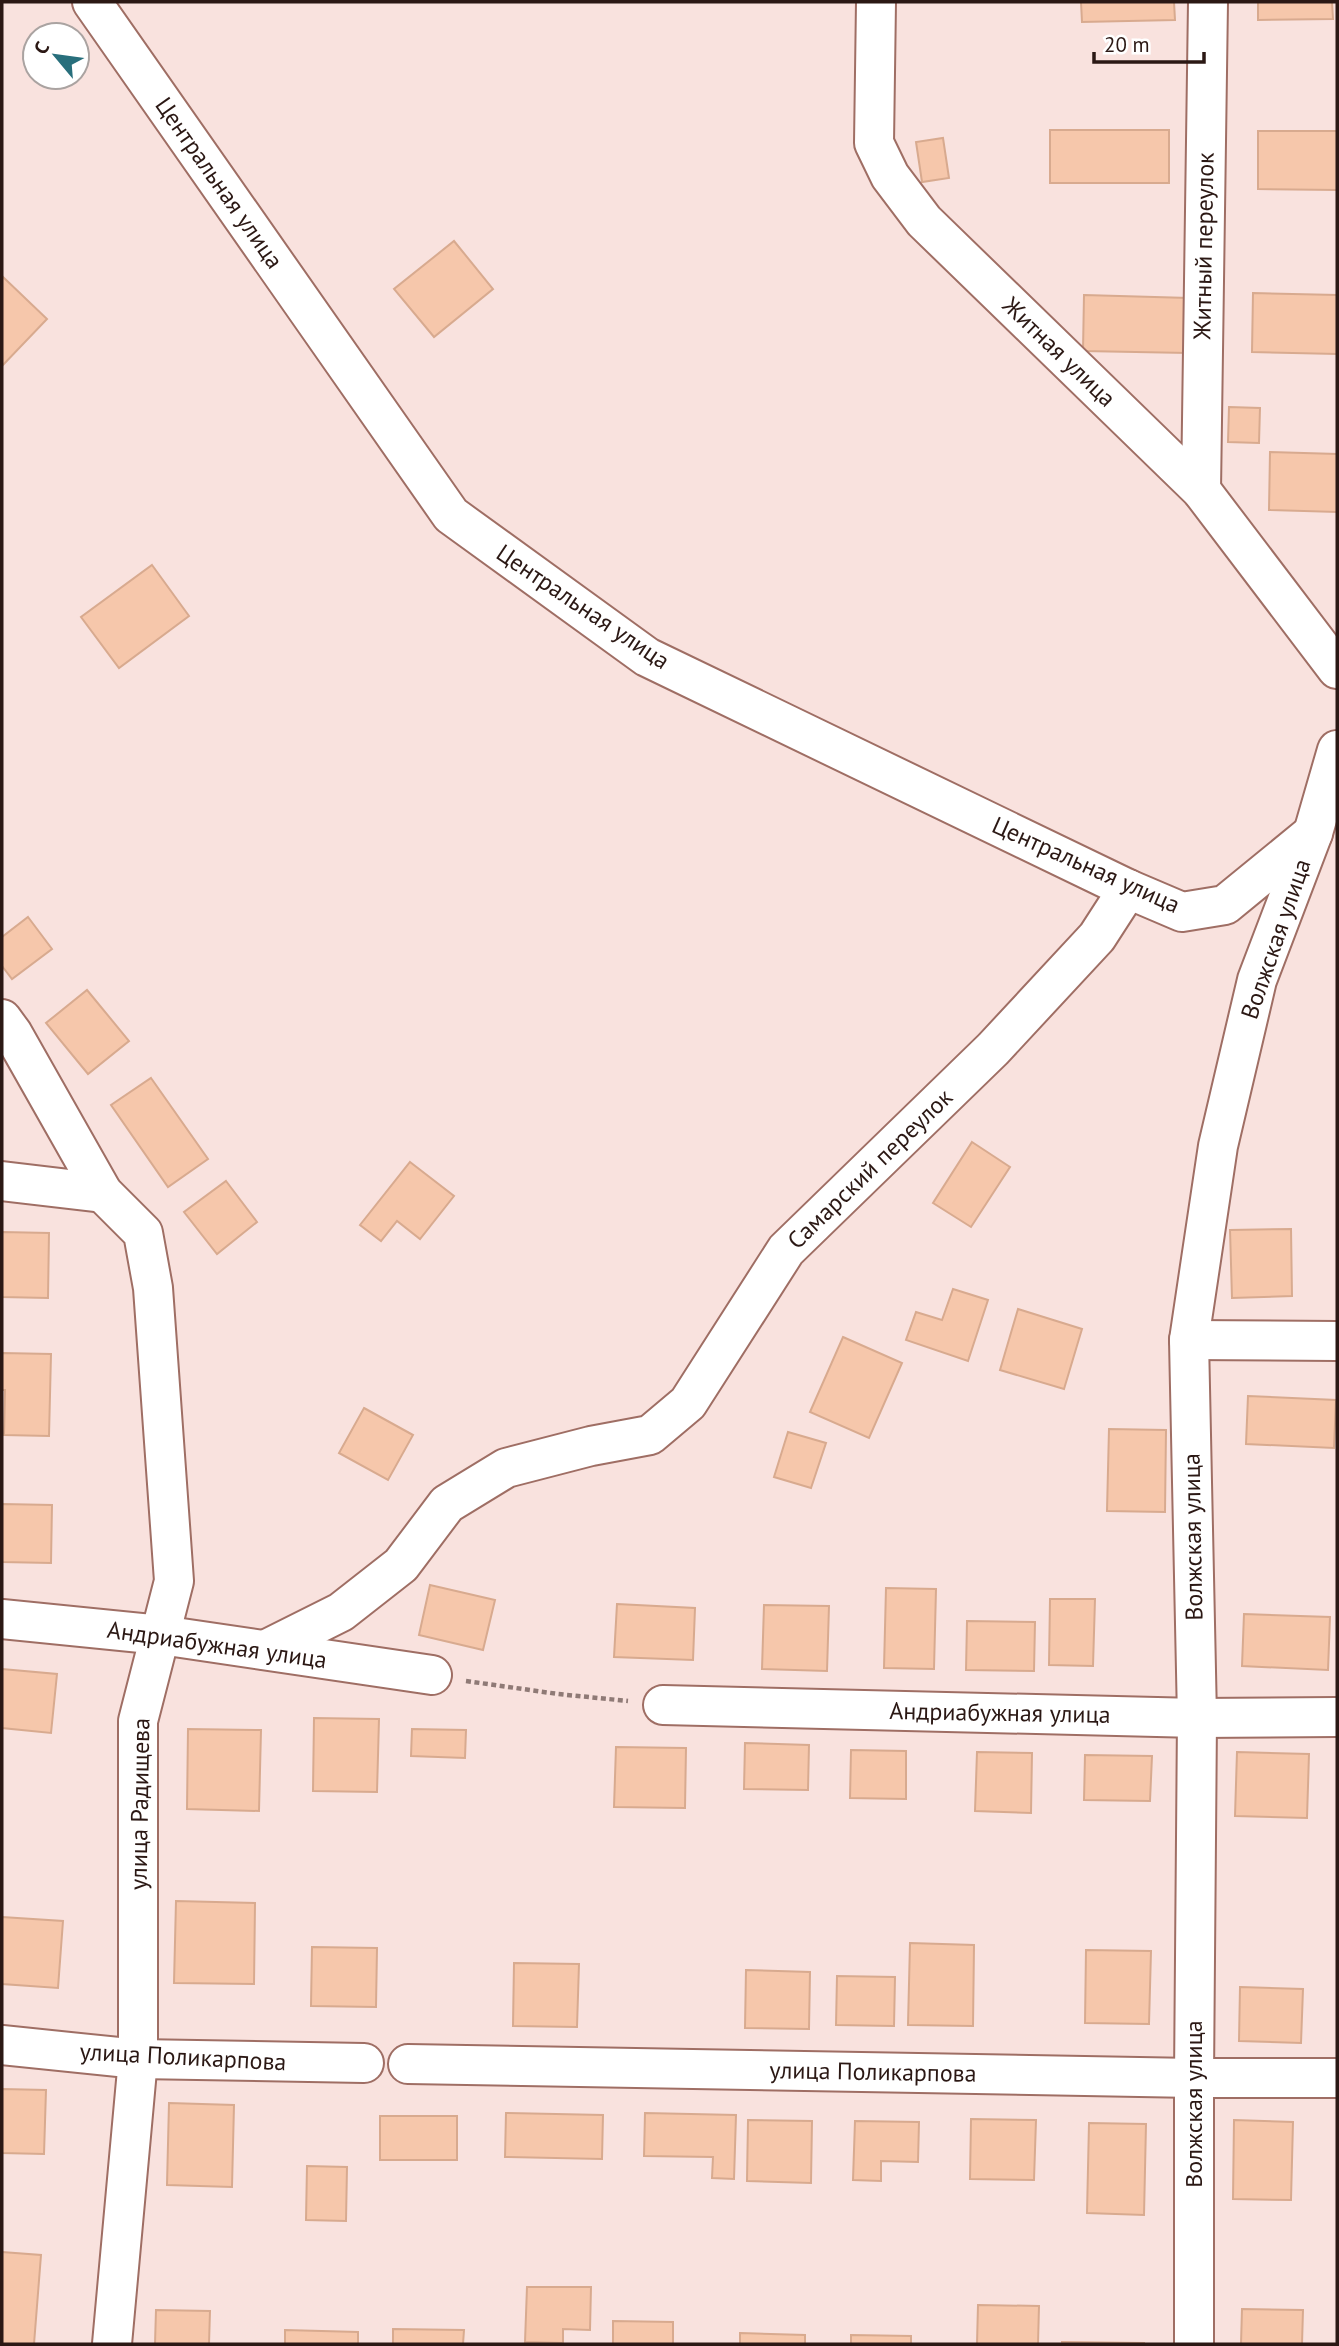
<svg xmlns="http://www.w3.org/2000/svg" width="1339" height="2346" font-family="'PT Sans',sans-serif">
<rect width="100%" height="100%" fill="#f9e2de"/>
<g fill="#f6c7ab" stroke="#d8aa8f" stroke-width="2">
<polygon points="1081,2 1174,2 1175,20 1082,22"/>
<polygon points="1258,2 1332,2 1333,19 1258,20"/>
<rect x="1050" y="130" width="119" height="53"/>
<polygon points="1258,131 1337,131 1337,190 1258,189"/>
<polygon points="943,138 949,178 922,182 916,142"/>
<polygon points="454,241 493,289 434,337 394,289"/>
<polygon points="2,276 47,319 2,366"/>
<polygon points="1253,293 1337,295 1337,354 1252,352"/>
<polygon points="1084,295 1189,298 1188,353 1083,351"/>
<polygon points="1229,407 1260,408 1259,443 1228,442"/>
<polygon points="1270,452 1337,454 1337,512 1269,510"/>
<polygon points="152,565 189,616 119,668 81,617"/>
<polygon points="28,917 52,949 12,979 2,966 2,937"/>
<polygon points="87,990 129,1041 88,1074 46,1023"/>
<polygon points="151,1078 208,1159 168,1187 111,1105"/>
<polygon points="972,1142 1010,1167 971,1227 933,1203"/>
<polygon points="410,1162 454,1196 420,1239 397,1221 381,1241 360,1225"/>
<polygon points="226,1181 257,1222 217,1254 184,1212"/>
<polygon points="1291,1229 1292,1296 1232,1298 1230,1230"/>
<polygon points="2,1232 49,1233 48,1298 2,1297"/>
<polygon points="953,1289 988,1300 968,1361 906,1340 916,1312 942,1320"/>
<polygon points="1018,1309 1082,1329 1064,1389 1000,1370"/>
<polygon points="843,1337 902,1363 869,1438 810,1412"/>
<polygon points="2,1353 51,1354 49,1436 4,1435 5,1390 2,1390"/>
<polygon points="1248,1396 1336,1400 1334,1448 1246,1444"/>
<polygon points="364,1408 413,1435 388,1480 339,1453"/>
<polygon points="1109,1429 1166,1430 1165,1512 1107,1511"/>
<polygon points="788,1432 826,1443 811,1488 774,1477"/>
<polygon points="2,1504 52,1505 51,1563 2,1562"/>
<polygon points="430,1585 495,1600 483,1650 419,1635"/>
<polygon points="886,1588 936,1589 934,1669 884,1668"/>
<polygon points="1050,1599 1095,1599 1093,1666 1049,1665"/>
<polygon points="617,1604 695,1608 693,1660 614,1657"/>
<polygon points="764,1605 829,1606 827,1671 762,1669"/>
<polygon points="1244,1614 1330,1617 1328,1670 1242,1666"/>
<polygon points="967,1621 1035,1622 1034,1671 966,1670"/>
<polygon points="2,1669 57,1674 51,1733 2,1728"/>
<polygon points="314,1718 379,1719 377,1792 313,1791"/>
<polygon points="188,1729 261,1730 259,1811 187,1809"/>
<polygon points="412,1729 466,1730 465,1758 411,1756"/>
<polygon points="745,1743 809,1745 808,1790 744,1789"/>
<polygon points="616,1747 686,1748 685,1808 614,1807"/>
<polygon points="851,1750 906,1751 906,1799 850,1798"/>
<polygon points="977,1752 1032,1753 1031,1813 975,1811"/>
<polygon points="1237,1752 1309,1754 1307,1818 1235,1816"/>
<polygon points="1085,1755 1152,1756 1150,1801 1084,1800"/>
<polygon points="176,1901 255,1903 254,1984 174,1983"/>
<polygon points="2,1917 63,1921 58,1988 2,1984"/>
<polygon points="910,1943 974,1945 973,2026 908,2025"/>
<polygon points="312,1947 377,1948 376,2007 311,2006"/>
<polygon points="1086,1950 1151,1951 1149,2024 1085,2023"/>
<polygon points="514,1963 579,1964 577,2027 513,2026"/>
<polygon points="746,1970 810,1972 809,2029 745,2028"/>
<polygon points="837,1976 895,1977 894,2026 836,2025"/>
<polygon points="1240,1987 1303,1989 1301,2043 1239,2041"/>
<polygon points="2,2089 46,2090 44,2154 2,2153"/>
<polygon points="169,2103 234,2105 232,2187 167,2185"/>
<polygon points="506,2113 603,2115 602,2159 505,2157"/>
<polygon points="645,2113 736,2115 734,2179 712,2178 713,2157 644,2156"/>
<rect x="380" y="2116" width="77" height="44"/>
<polygon points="971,2119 1036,2120 1034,2180 970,2179"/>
<polygon points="748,2120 812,2121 811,2183 747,2181"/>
<polygon points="1234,2120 1293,2122 1291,2200 1233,2199"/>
<polygon points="855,2121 919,2122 918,2162 881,2161 881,2181 853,2180"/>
<polygon points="1089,2123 1146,2124 1144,2215 1087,2213"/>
<polygon points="307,2166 347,2167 346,2221 306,2220"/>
<polygon points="2,2252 41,2255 34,2344 2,2344"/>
<polygon points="527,2287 591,2287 590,2330 563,2329 563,2343 525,2342"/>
<polygon points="978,2305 1039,2306 1038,2344 977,2344"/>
<polygon points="1242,2309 1303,2310 1302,2344 1241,2344"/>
<polygon points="156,2310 210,2311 209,2344 155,2344"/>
<polygon points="613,2321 673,2322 673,2344 613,2344"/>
<polygon points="393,2329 464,2330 463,2344 393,2344"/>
<polygon points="285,2330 358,2332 358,2344 285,2344"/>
<polygon points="740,2333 805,2335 805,2344 740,2344"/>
<polygon points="851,2335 911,2336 911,2344 851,2344"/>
<polygon points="1062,2342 1144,2343 1144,2344 1062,2344"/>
</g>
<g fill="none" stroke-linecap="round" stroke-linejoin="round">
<g stroke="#9f6e64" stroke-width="42">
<g id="minor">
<polyline points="92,2 451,515 647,657 1128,889 1182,912 1225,905 1313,833"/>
<polyline points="876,2 874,143 890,176 924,221 1201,490 1337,669"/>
<polyline points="1201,490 1208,2"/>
<polyline points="2,1019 13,1034 103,1193 143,1233 153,1288 174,1581 138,1721 138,2059 112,2344"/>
<polyline points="2,1181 103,1193"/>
<polyline points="1189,1340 1337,1341"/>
<polyline points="2,1619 161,1635 432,1675"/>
<polyline points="265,1650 341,1612 401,1565 447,1504 506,1468 591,1446 650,1435 688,1403 786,1250 993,1049 1097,937 1128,889"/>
<polyline points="663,1705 1197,1718 1337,1717"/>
<polyline points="2,2045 138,2059 364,2063"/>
<polyline points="408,2064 1194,2078 1337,2078"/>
<polyline points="1194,2344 1194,2078 1197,1718 1189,1340 1218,1146 1257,980 1313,833 1337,750"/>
</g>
</g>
<polyline stroke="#8f7a76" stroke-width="4.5" stroke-dasharray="5 3.5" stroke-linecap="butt" points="466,1681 558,1694 628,1701"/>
<use href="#minor" stroke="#fff" stroke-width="38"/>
</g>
<g text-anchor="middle" stroke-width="5" stroke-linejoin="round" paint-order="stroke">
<g font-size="24" fill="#2b1814" stroke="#fff">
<text transform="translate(219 183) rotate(55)" y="8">Центральная улица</text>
<text transform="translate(1204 246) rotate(-89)" y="8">Житный переулок</text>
<text transform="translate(1059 352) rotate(44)" y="8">Житная улица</text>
<text transform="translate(583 607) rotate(34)" y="8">Центральная улица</text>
<text transform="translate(1086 865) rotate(24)" y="8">Центральная улица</text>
<text transform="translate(1276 939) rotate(-71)" y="8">Волжская улица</text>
<text transform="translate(870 1169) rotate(-44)" y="8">Самарский переулок</text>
<text transform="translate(1193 1537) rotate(-91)" y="8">Волжская улица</text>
<text transform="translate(217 1645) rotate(8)" y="8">Андриабужная улица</text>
<text transform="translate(1000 1713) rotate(1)" y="8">Андриабужная улица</text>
<text transform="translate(140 1804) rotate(-89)" y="8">улица Радищева</text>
<text transform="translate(183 2057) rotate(3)" y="8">улица Поликарпова</text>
<text transform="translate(873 2072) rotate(1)" y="8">улица Поликарпова</text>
<text transform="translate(1194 2104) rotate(-90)" y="8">Волжская улица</text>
</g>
</g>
<rect width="1339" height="2346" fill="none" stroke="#2b1814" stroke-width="7"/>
<g transform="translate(56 56) rotate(299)"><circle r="33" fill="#ffffff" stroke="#aaa3a1" stroke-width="2"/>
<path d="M0-5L12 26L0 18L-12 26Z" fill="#286f7c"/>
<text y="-10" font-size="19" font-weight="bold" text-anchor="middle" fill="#2b1814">С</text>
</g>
<path d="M1094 52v10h110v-10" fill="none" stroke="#2b1814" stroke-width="3.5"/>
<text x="1104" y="52" font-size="21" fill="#2b1814" stroke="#ffffff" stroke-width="5" paint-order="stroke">20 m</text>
</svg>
